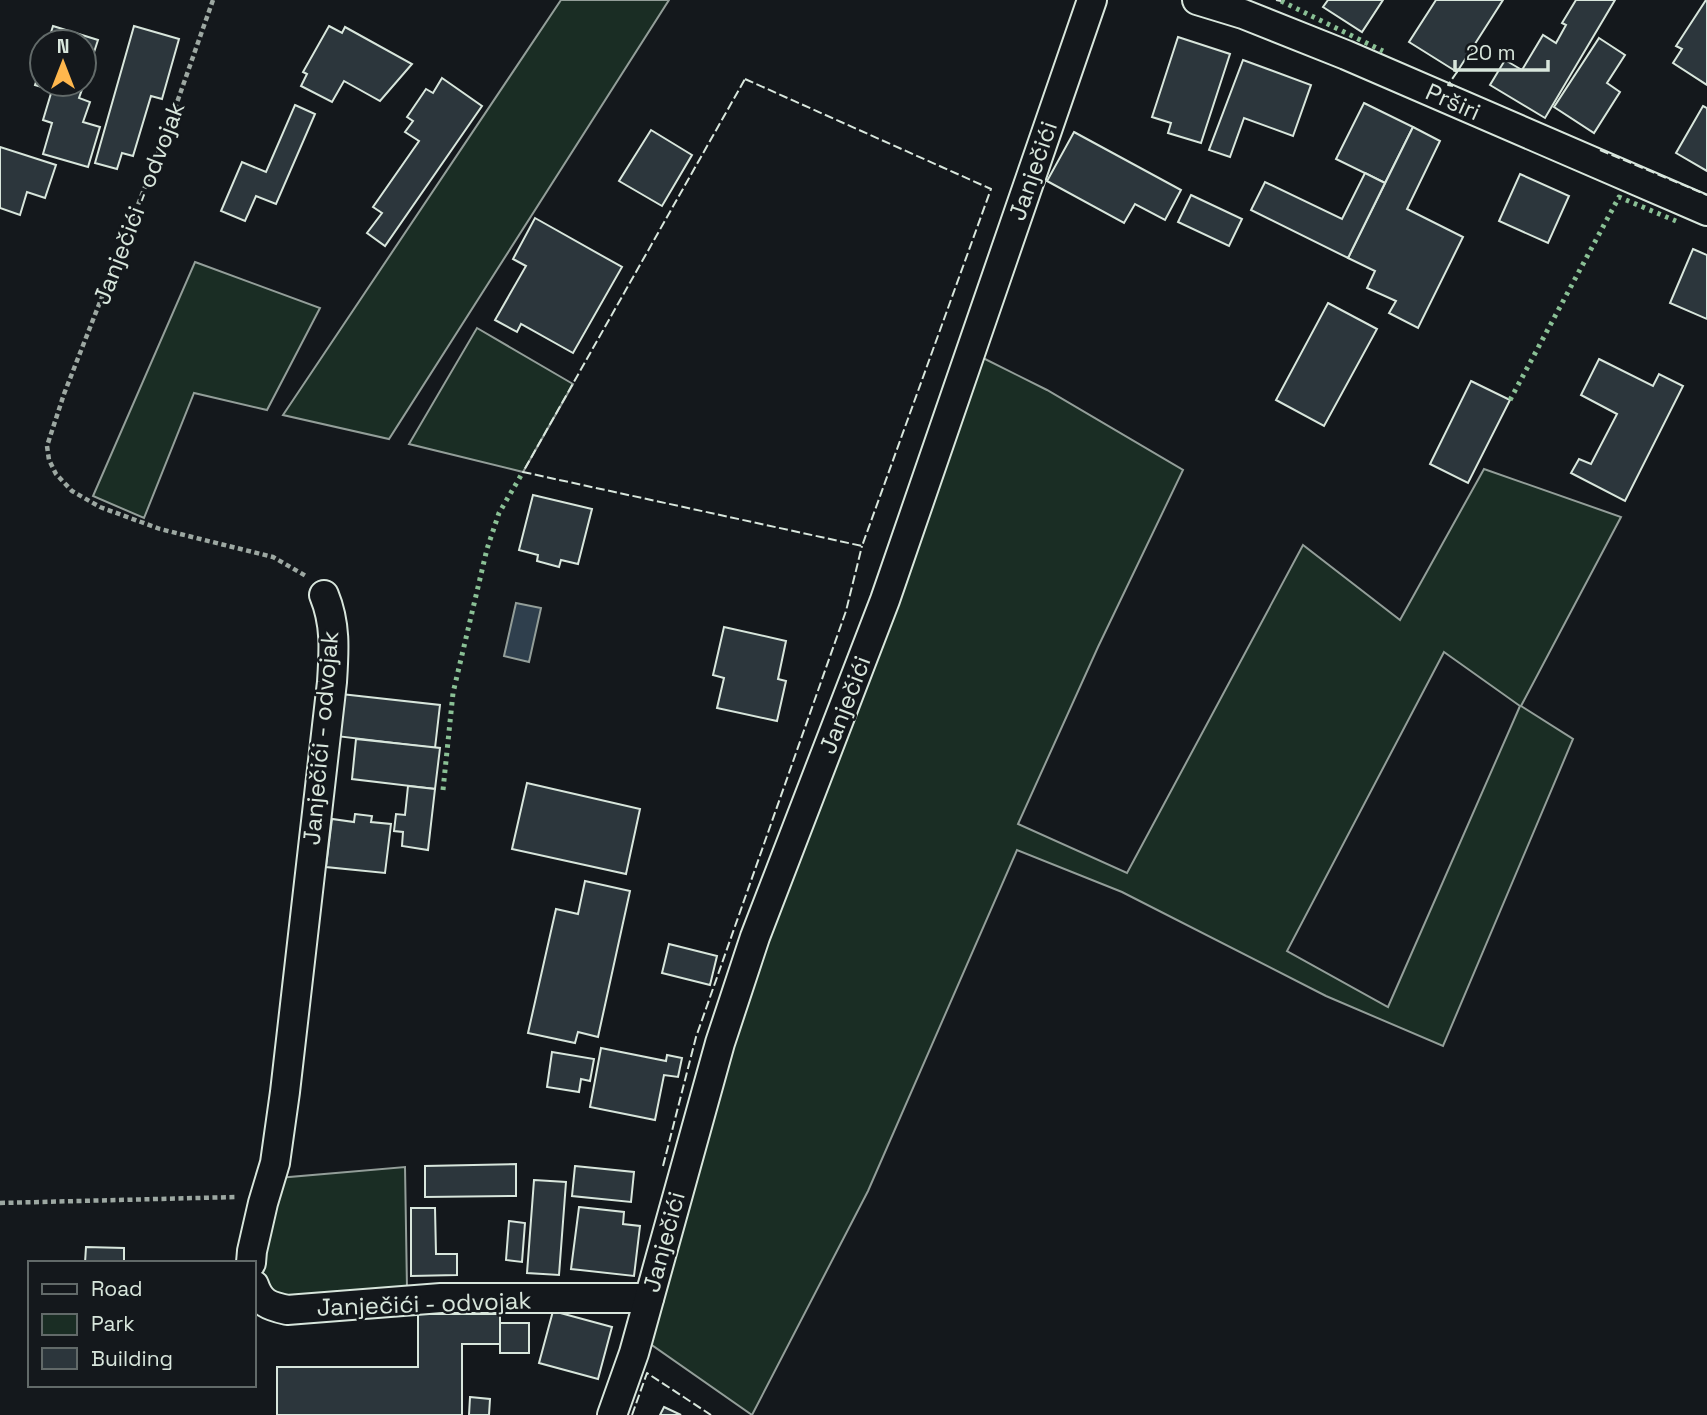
<svg xmlns="http://www.w3.org/2000/svg" width="1707" height="1415" font-family="'Space Grotesk',sans-serif">
<rect width="100%" height="100%" fill="#14181c"/>
<g fill="#1a2d24" stroke="#939e99" stroke-width="2" fill-rule="evenodd">
<polygon points="561,0 669,0 389,439 283,415"/>
<polygon points="195,262 320,308 267,410 194,393 144,518 93,496"/>
<polygon points="477,328 573,384 523,472 409,444"/>
<path d="M979,356L1047,390L1183,470L1098,647L1018,824L1127,873L1303,545L1400,620L1484,469L1621,517L1521,706L1573,739L1443,1046L1326,996L1122,892L1017,850L868,1191L752,1415L649,1343L727,1054ZM1444,652L1520,706L1388,1007L1287,951Z"/>
<path d="M405,1167L407,1289L283,1298C275,1294 265,1291 263,1281C257,1260 274,1202 278,1178Z"/>
</g>
<polygon fill="#2f3f4d" stroke="#939e99" stroke-width="2" points="516,603 541,608 529,662 504,656"/>
<g fill="#2c363c" stroke="#d8e6dc" stroke-width="2">
<polygon points="1328,0 1383,0 1362,32 1323,7"/>
<polygon points="1436,0 1503,0 1457,72 1409,42"/>
<polygon points="1576,0 1615,0 1545,118 1490,85 1505,60 1522,70 1543,35 1556,43 1566,25 1562,23"/>
<polygon points="1706,0 1707,1 1707,85 1673,63 1682,49 1676,46"/>
<polygon points="53,26 98,40 84,83 84,42 48,42"/>
<polygon points="134,26 179,39 162,99 151,96 133,156 122,153 117,169 95,163"/>
<polygon points="329,26 342,33 345,27 412,64 380,101 344,81 332,102 301,86 307,74 303,72"/>
<polygon points="1178,37 1230,54 1201,143 1168,133 1171,123 1152,117"/>
<polygon points="1599,38 1625,55 1607,83 1620,92 1594,133 1554,107"/>
<polygon points="1243,60 1311,85 1293,136 1244,118 1230,157 1209,150"/>
<polygon points="42,63 42,84 84,84 79,98 90,102 83,122 100,127 88,167 43,154 52,123 43,120 52,90 35,85"/>
<polygon points="442,78 482,106 385,246 367,233 382,213 373,207 419,141 405,132 413,121 407,117 426,89 433,93"/>
<polygon points="1364,103 1413,127 1385,183 1336,159"/>
<polygon points="295,105 315,114 276,204 256,196 245,221 221,211 242,162 266,172"/>
<polygon points="1703,106 1707,108 1707,171 1676,153"/>
<polygon points="1413,127 1440,141 1407,209 1463,237 1418,328 1389,313 1396,301 1367,288 1375,271 1348,258"/>
<polygon points="651,130 692,155 662,206 619,181"/>
<polygon points="1074,132 1181,190 1165,220 1135,204 1124,223 1047,181"/>
<polygon points="0,147 56,165 45,198 27,192 20,215 0,208"/>
<polygon points="1365,173 1385,183 1348,258 1251,210 1265,182 1342,219"/>
<polygon points="1520,174 1569,196 1548,243 1499,221"/>
<polygon points="1191,195 1242,219 1229,246 1178,222"/>
<polygon points="535,218 622,267 573,353 521,324 517,332 495,320 526,266 513,259"/>
<polygon points="1693,249 1707,255 1707,319 1670,303"/>
<polygon points="1328,303 1377,329 1324,426 1276,400"/>
<polygon points="1599,359 1653,386 1659,374 1683,386 1625,501 1571,473 1579,459 1591,464 1617,414 1581,395"/>
<polygon points="1471,381 1510,400 1468,483 1430,464"/>
<polygon points="533,495 592,509 578,564 561,560 559,567 537,561 538,555 519,550"/>
<polygon points="724,627 786,641 778,679 786,681 777,721 717,708 724,678 713,675"/>
<polygon points="341,694 440,705 435,748 336,736"/>
<polygon points="356,739 440,748 435,789 352,779"/>
<polygon points="527,783 640,809 626,874 512,849"/>
<polygon points="408,786 435,789 428,850 402,846 403,832 394,831 396,814 405,815"/>
<polygon points="355,814 372,816 371,822 391,824 385,873 326,867 332,819 354,822"/>
<polygon points="585,881 630,891 598,1037 578,1032 575,1043 528,1033 556,909 578,914"/>
<polygon points="669,944 717,956 710,985 662,973"/>
<polygon points="601,1048 666,1061 667,1055 682,1058 678,1077 664,1075 655,1120 590,1107"/>
<polygon points="552,1052 594,1059 590,1081 581,1079 579,1092 547,1087"/>
<polygon points="516,1164 516,1196 425,1197 425,1166"/>
<polygon points="575,1166 634,1172 631,1202 572,1196"/>
<polygon points="534,1180 566,1182 559,1275 527,1273"/>
<polygon points="579,1207 624,1212 623,1224 640,1226 634,1276 571,1269"/>
<polygon points="411,1208 435,1208 436,1254 457,1254 457,1275 411,1276"/>
<polygon points="509,1221 525,1223 522,1262 506,1260"/>
<polygon points="86,1247 124,1248 124,1263 85,1263"/>
<polygon points="553,1311 612,1327 598,1379 539,1363"/>
<polygon points="418,1314 500,1314 500,1344 462,1344 462,1415 277,1415 277,1367 418,1367"/>
<rect x="500" y="1323" width="29" height="30"/>
<polygon points="470,1397 490,1399 489,1415 469,1415"/>
<polygon points="664,1407 681,1415 660,1415"/>
</g>
<g fill="none" stroke-linecap="round" stroke-linejoin="round">
<g stroke="#d8e6dc" stroke-width="32">
<g id="street">
<polyline points="1197,0 1243,14 1346,55 1707,211"/>
<path d="M251,1263L252,1251L263,1203L275,1163L285,1092L332,682C334,651 336,624 324,595"/>
<path d="M254,1285C260,1303 269,1306 287,1310L441,1298H649"/>
<polyline points="612,1415 634,1353 720,1043 755,937 885,600 1092,0"/>
</g>
</g>
<g stroke="#9da8a2" stroke-width="4.5" stroke-dasharray="5 3.5" stroke-linecap="butt">
<polyline points="213,0 168,128 64,394 47,446 49,460 56,474 72,491 100,507 160,529 273,557 306,576"/>
<polyline points="0,1203 236,1197"/>
</g>
<use href="#street" stroke="#14181c" stroke-width="28"/>
<g stroke="#8ac095" stroke-width="5" stroke-dasharray="3.5 5" stroke-linecap="butt">
<polyline points="1281,1 1383,51"/>
<polyline points="1510,400 1619,197 1676,221"/>
<polyline points="443,790 453,693 487,549 499,513 523,472"/>
</g>
<g stroke="#d8e6dc" stroke-width="2" stroke-dasharray="9 3.5" stroke-linecap="butt">
<polyline points="1276,0 1281,1"/>
<polygon points="745,79 991,189 862,546 523,472"/>
<polyline points="1453,86 1448,85 1457,72"/>
<polyline points="1600,150 1707,195"/>
<polyline points="663,1166 696,1037 846,611 862,546"/>
<polyline points="632,1415 647,1373 711,1415"/>
</g>
</g>
<g text-anchor="middle" stroke-width="5" stroke-linejoin="round" paint-order="stroke">
<g font-size="24" fill="#d8e6dc" stroke="#14181c">
<text transform="translate(1453 102) rotate(24)" y="8">Prširi</text>
<text transform="translate(1033 171) rotate(-71)" y="8">Janječići</text>
<text transform="translate(139 203) rotate(-69)" y="8">Janječići - odvojak</text>
<text transform="translate(845 705) rotate(-69)" y="8">Janječići</text>
<text transform="translate(321 738) rotate(-85)" y="8">Janječići - odvojak</text>
<text transform="translate(664 1242) rotate(-75)" y="8">Janječići</text>
<text transform="translate(424 1304) rotate(-2)" y="8">Janječići - odvojak</text>
</g>
</g>
<rect x="28" y="1261" width="228" height="126" fill="#14181c" stroke="#626a69" stroke-width="2"/>
<rect x="42" y="1284" width="35" height="10" fill="#14181c" stroke="#626a69" stroke-width="2"/>
<text x="91" y="1296" font-size="21" fill="#d8e6dc">Road</text>
<rect x="42" y="1314" width="35" height="21" fill="#1a2d24" stroke="#626a69" stroke-width="2"/>
<text x="91" y="1331" font-size="21" fill="#d8e6dc">Park</text>
<rect x="42" y="1348" width="35" height="21" fill="#2c363c" stroke="#626a69" stroke-width="2"/>
<text x="91" y="1366" font-size="21" fill="#d8e6dc">Building</text>
<g transform="translate(63 63)"><circle r="33" fill="#14181c" stroke="#626a69" stroke-width="2"/>
<path d="M0-5L12 26L0 18L-12 26Z" fill="#ffb74d"/>
<text y="-10" font-size="19" font-weight="bold" text-anchor="middle" fill="#d8e6dc">N</text>
</g>
<path d="M1455 60v10h93v-10" fill="none" stroke="#d8e6dc" stroke-width="3.5"/>
<text x="1466" y="60" font-size="21" fill="#d8e6dc" stroke="#14181c" stroke-width="5" paint-order="stroke">20 m</text>
</svg>
